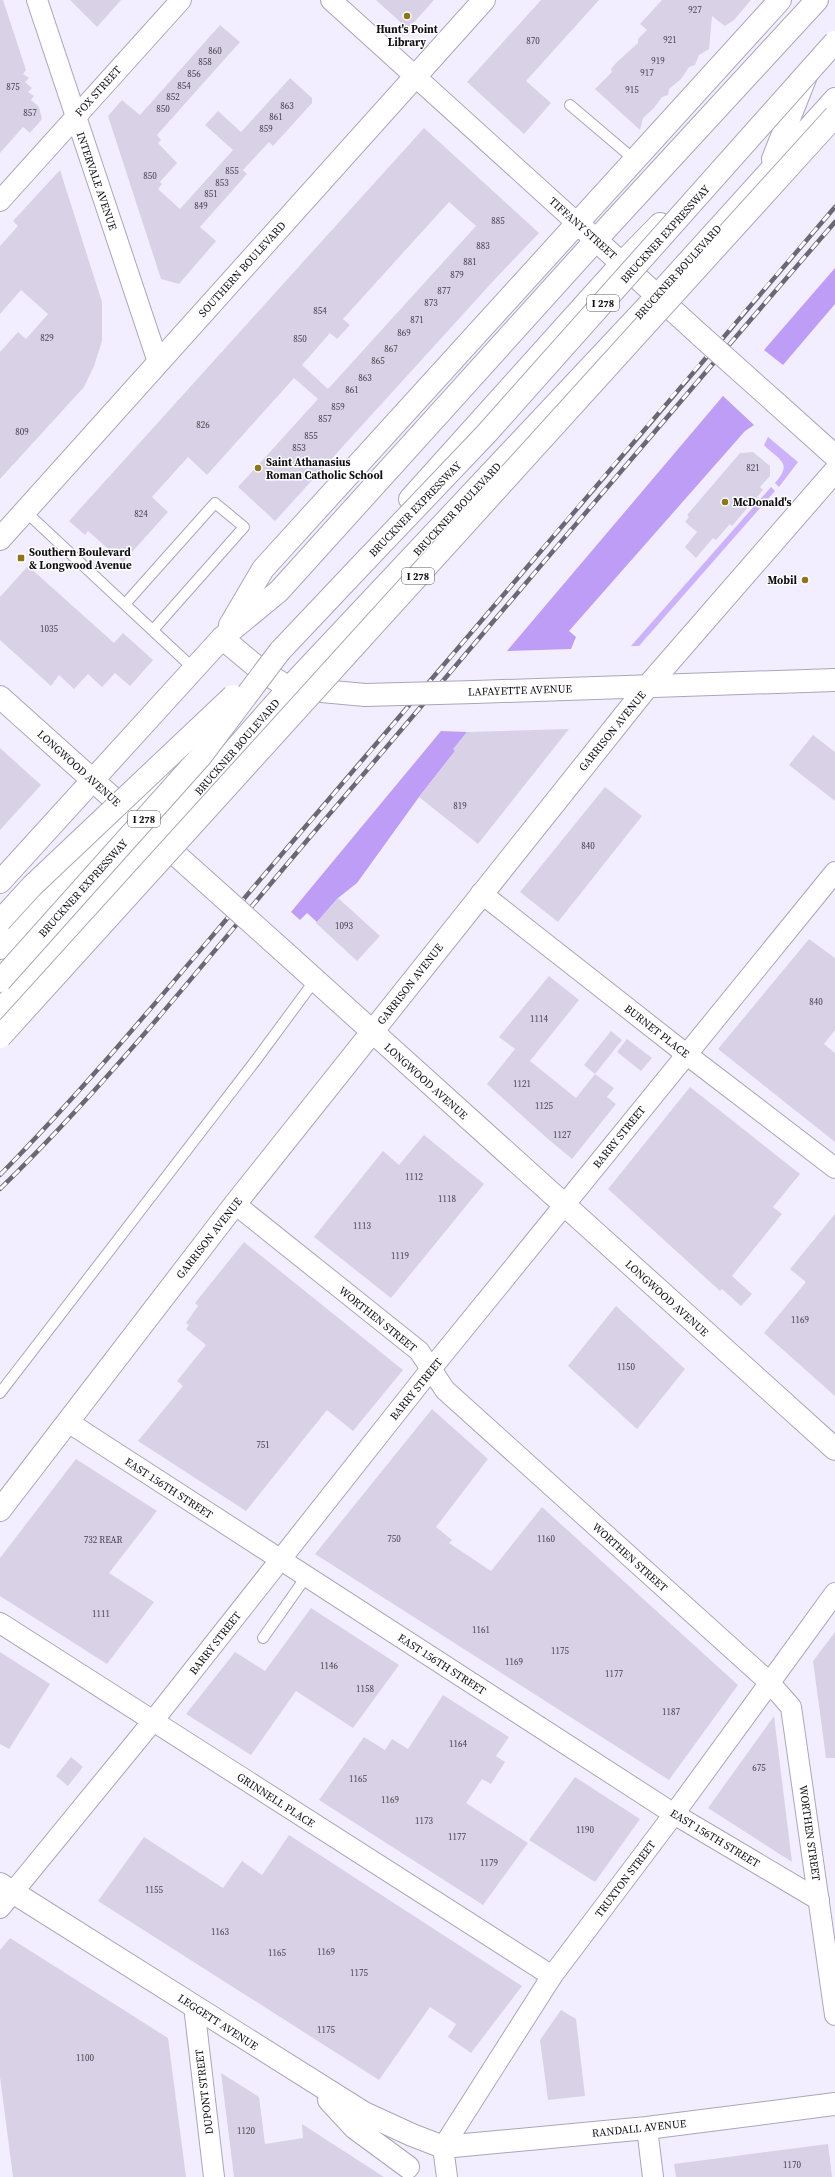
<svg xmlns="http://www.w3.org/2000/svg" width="835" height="2177" font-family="'Source Serif 4',serif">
<rect width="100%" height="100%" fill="#f3eeff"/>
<g fill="#ccb2fb">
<path d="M768,437L798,462L779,487L775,483C794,462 778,460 764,445Z"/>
<polygon points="771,487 775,491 761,507 639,646 631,646"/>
</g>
<g fill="#be9df6">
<polygon points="835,268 835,304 783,365 764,350"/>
<polygon points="723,396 754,425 745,431 569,631 576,637 571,649 507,651"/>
<polygon points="441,731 467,732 454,749 455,751 419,797 357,883 338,898 317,922 307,913 300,920 291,912"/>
</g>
<g fill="#d9d2e7" fill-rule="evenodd">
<polygon points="0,0 3,0 26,70 23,74 29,78 25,82 32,88 28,92 34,96 31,100 39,107 42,119 30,133 23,127 0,153"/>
<polygon points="70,0 121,0 97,27"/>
<polygon points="376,0 434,0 408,29"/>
<polygon points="541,0 599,0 526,81 551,103 524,134 467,82"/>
<polygon points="662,0 751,0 734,20 725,26 712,16 709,49 699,55 695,65 689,67 681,79 669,89 668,95 662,97 654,108 643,118 640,130 595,89 612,72 611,69 616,63 638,43 638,39 647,30 640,24"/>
<polygon points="220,25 240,42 157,135 161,140 158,143 177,163 160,182 162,184 158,189 180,209 233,150 205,125 218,111 241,132 290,78 312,98 312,103 273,146 269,142 243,170 247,174 200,227 216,241 179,284 161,279 108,116 122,100 140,115"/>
<path d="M424,128L539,233L496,278L275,521L238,487L318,399L294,378L207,475L188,457L152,497L168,512L123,562L88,531L85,535L69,521ZM449,202L476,226L328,389L302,365L330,333L337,339L350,325L343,319Z"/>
<polygon points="60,170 102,302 102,341 94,366 84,387 0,479 0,352 18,332 26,339 48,314 21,290 0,314 0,246 18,226 13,221"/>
<polygon points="753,452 770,466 770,476 760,487 763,490 732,526 730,524 716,540 713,538 696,558 685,547 697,532 685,522 689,517 687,515 740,453"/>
<polygon points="28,566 114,643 123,633 153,660 130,686 115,673 102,687 88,674 74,689 59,675 51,686 0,640 0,597"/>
<polygon points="569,729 478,844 419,797 455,751 453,749 467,732"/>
<polygon points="813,735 835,752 835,801 789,765"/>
<polygon points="0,748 41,785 0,830"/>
<polygon points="605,787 642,816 558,922 520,892"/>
<polygon points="338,898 380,936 357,961 316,923"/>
<polygon points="809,939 835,958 835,1030 824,1044 835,1053 835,1142 718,1049"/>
<polygon points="549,976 579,1000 530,1061 576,1098 595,1074 614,1088 607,1097 616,1104 572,1159 548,1139 487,1084 515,1049 499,1037"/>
<polygon points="611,1031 622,1040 595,1074 584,1065"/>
<polygon points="627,1039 652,1058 641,1071 617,1052"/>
<polygon points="690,1087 800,1174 773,1207 782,1214 732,1276 752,1294 741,1306 722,1289 720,1291 608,1189"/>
<polygon points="424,1135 484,1184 391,1298 314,1237 383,1151 399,1165"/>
<polygon points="835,1214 835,1396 764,1333 806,1282 790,1269"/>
<polygon points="244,1242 403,1370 353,1431 327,1410 246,1511 138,1441 183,1386 177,1381 206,1345 186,1329 189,1325 186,1323 198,1306 195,1303"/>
<polygon points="616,1306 685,1369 637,1429 568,1366"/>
<polygon points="432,1409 488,1459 436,1527 452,1540 449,1543 491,1571 542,1507 738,1685 669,1780 315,1554"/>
<polygon points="76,1459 157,1511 109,1573 154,1602 107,1664 0,1596 0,1558"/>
<polygon points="311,1608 399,1665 353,1728 296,1691 251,1755 186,1714 235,1652 265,1671"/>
<polygon points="835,1632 835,1758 826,1758 813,1661"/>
<polygon points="0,1652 50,1684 9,1749 0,1744"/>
<polygon points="443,1695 509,1737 496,1756 505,1762 491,1784 482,1779 466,1803 528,1843 483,1905 319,1800 364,1737 385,1750 392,1739 408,1749"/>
<polygon points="774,1716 792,1862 708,1808"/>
<polygon points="71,1757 83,1767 68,1786 56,1776"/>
<polygon points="575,1777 640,1819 595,1882 529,1840"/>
<polygon points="289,1835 522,1986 471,2053 448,2037 456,2024 430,2007 379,2080 98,1901 144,1837 223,1888 242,1861 262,1875"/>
<polygon points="10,1938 168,2038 186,2177 13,2177 0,2077 0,1950"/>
<polygon points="561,2010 576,2019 585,2096 548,2100 540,2040"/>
<polygon points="221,2073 259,2097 265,2144 303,2138 302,2124 384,2177 234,2177"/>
<polygon points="828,2144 832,2177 676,2177 674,2164"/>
</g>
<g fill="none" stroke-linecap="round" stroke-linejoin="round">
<g stroke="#aca5b9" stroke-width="12">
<g id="service">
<polyline points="570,105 636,161"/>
<polyline points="25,511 194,669"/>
<polyline points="125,604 215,503 244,527 153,630"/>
<polyline points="0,1393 256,1060 315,980"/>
<polyline points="263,1638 306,1577"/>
</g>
</g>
<g stroke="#aca5b9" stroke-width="22">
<g id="minor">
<polyline points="37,0 158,362"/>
<polyline points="331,0 578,224"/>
<polyline points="0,201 181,0"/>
<polyline points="481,893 686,1054 835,1168"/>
<polyline points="235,1204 419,1351 445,1390 769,1682 791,1707 835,2015"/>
<polyline points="68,1422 674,1814 819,1900"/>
<polyline points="0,1623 552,1976"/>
<polyline points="0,1908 153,1721 431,1369 835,872"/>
<polyline points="194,2006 214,2177"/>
<polyline points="647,2128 653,2177"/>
<polyline points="447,2177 443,2147 552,1976 674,1814 835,1593"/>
</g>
</g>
<g stroke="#aca5b9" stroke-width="24">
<g id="tertiary">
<polyline points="0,539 484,0"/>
<polyline points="222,638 258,668 289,688 365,695"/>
<polyline points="475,692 835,680"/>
<polyline points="0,697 223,897"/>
<polyline points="282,950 835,1449"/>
</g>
</g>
<g stroke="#aca5b9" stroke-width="24">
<g id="secondary">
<polyline points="773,159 806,76"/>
<polyline points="585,230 701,336"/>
<polyline points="776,403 835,456"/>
<polyline points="410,499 622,263 660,224"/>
<polyline points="230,625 263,569 780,0"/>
<polyline points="0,882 222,638 279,591 596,240 817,0"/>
<polyline points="0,948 60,882 130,814 178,759"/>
<polyline points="0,1011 93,905 157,838 289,688 657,296 835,99"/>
<polyline points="0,1510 235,1204 647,687 835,471"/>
<polyline points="0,1884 364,2113 412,2135 443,2147 647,2128 835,2104"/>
<polyline points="329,2100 355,2128 408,2167"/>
</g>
</g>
<g stroke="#aca5b9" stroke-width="24">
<polyline id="motorway" points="280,651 367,559"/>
</g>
<use href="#service" stroke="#fff" stroke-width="10"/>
<use href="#minor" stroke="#fff" stroke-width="20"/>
<use href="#tertiary" stroke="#fff" stroke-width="22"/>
<use href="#secondary" stroke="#fff" stroke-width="22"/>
<use href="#motorway" stroke="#fff" stroke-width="22"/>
<g stroke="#6b6873" stroke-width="4.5">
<g id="rail">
<path d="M0,1175C98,1075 185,967 276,861C463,644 647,424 835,207"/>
<path d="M0,1189C111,1081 209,956 310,837C485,632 658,426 835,222"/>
</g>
</g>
<use href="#rail" stroke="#fff" stroke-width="3" stroke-dasharray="9" stroke-linecap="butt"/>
<g stroke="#aca5b9" stroke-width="24" stroke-linecap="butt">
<g id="tertiary-bridge">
<polyline points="365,695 475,692"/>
<polyline points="223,897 282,950"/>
</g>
</g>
<g stroke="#aca5b9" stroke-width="24" stroke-linecap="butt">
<polyline id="secondary-bridge" points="701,336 776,403"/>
</g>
<g stroke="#aca5b9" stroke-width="24" stroke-linecap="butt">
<g id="motorway-bridge">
<polyline points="367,559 487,433 835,42"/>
<polyline points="0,921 32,886 233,696"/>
<polyline points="0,981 201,756 280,651"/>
<polyline points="0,1037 835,116"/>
</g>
</g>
<use href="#tertiary-bridge" stroke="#fff" stroke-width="22"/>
<use href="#secondary-bridge" stroke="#fff" stroke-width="22"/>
<use href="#motorway-bridge" stroke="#fff" stroke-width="22"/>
</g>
<g fill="#8f7419" stroke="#fff" stroke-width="1.5">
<circle cx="407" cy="16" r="4"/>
<circle cx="258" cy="468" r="4"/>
<circle cx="725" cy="502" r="4"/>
<rect x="17" y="554" width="8" height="8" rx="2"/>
<circle cx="805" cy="580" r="4"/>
</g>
<g text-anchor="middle" stroke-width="3" stroke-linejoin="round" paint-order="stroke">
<g font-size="9" fill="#43404a">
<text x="695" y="13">927</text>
<text x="670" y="43">921</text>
<text x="533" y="44">870</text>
<text x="215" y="54">860</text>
<text x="658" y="64">919</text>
<text x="205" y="65">858</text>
<text x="647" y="76">917</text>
<text x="194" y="77">856</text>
<text x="184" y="89">854</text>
<text x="13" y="90">875</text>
<text x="632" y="93">915</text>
<text x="173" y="100">852</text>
<text x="287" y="109">863</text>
<text x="163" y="112">850</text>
<text x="30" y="116">857</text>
<text x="276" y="120">861</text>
<text x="266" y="132">859</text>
<text x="232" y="174">855</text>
<text x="150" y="179">850</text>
<text x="222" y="186">853</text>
<text x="211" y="197">851</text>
<text x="201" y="209">849</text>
<text x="498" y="224">885</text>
<text x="483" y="249">883</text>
<text x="470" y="265">881</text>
<text x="457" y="278">879</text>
<text x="444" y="294">877</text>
<text x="431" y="306">873</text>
<text x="320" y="314">854</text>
<text x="417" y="323">871</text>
<text x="404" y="336">869</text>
<text x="47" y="341">829</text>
<text x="300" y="342">850</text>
<text x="391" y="352">867</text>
<text x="378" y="364">865</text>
<text x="365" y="381">863</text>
<text x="352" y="393">861</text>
<text x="338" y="410">859</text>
<text x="325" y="422">857</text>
<text x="203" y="428">826</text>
<text x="22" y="435">809</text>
<text x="311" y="439">855</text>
<text x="299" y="451">853</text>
<text x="753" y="471">821</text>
<text x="141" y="517">824</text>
<text x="49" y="632">1035</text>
<text x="460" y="809">819</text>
<text x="588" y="849">840</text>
<text x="344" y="929">1093</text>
<text x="816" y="1005">840</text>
<text x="539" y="1022">1114</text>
<text x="522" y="1087">1121</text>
<text x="544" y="1109">1125</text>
<text x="562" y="1138">1127</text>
<text x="414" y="1180">1112</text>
<text x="447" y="1202">1118</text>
<text x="362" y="1229">1113</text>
<text x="400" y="1259">1119</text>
<text x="800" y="1323">1169</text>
<text x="626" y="1370">1150</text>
<text x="263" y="1448">751</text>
<text x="394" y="1542">750</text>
<text x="546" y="1542">1160</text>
<text x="103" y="1543">732 REAR</text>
<text x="101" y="1617">1111</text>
<text x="481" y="1633">1161</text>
<text x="560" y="1654">1175</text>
<text x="514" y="1665">1169</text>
<text x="329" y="1669">1146</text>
<text x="614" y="1677">1177</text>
<text x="365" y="1692">1158</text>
<text x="671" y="1715">1187</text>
<text x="458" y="1747">1164</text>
<text x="759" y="1771">675</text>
<text x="358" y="1782">1165</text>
<text x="390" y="1803">1169</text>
<text x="424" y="1824">1173</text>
<text x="585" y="1833">1190</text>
<text x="457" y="1840">1177</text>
<text x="489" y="1866">1179</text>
<text x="154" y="1893">1155</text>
<text x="220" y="1935">1163</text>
<text x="326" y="1955">1169</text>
<text x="277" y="1956">1165</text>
<text x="359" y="1976">1175</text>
<text x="326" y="2033">1175</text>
<text x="85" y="2061">1100</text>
<text x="246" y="2134">1120</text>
<text x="792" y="2168">1170</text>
</g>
<g fill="#fff" stroke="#58575c" stroke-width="1">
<rect x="587" y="295" width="32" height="16" rx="3"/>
<rect x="402" y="568" width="32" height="16" rx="3"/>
<rect x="128" y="811" width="32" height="16" rx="3"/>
</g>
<g font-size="10" font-weight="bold" fill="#110f16">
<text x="603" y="307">I 278</text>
<text x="418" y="580">I 278</text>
<text x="144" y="823">I 278</text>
</g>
<g font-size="11" font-weight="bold" fill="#110f16" stroke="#fff" text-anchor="start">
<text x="407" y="33" text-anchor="middle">Hunt's Point<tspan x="407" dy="13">Library</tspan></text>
<text x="266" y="466">Saint Athanasius<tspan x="266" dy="13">Roman Catholic School</tspan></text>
<text x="733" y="506">McDonald's</text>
<text x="29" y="556">Southern Boulevard<tspan x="29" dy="13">&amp; Longwood Avenue</tspan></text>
<text x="797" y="584" text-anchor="end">Mobil</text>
</g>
<g font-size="11" fill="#110f16" stroke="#fff">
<text transform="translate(98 91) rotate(-48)" y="4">FOX STREET</text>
<text transform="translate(97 181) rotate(71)" y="4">INTERVALE AVENUE</text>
<text transform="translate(583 228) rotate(42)" y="4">TIFFANY STREET</text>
<text transform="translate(665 234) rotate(-48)" y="4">BRUCKNER EXPRESSWAY</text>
<text transform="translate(242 269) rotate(-48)" y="4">SOUTHERN BOULEVARD</text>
<text transform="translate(678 272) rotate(-48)" y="4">BRUCKNER BOULEVARD</text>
<text transform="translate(415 509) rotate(-46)" y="4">BRUCKNER EXPRESSWAY</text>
<text transform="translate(457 509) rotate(-47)" y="4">BRUCKNER BOULEVARD</text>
<text transform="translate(520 690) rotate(-2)" y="4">LAFAYETTE AVENUE</text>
<text transform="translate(612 731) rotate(-51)" y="4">GARRISON AVENUE</text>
<text transform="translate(237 747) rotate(-49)" y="4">BRUCKNER BOULEVARD</text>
<text transform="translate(79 768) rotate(42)" y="4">LONGWOOD AVENUE</text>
<text transform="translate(83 888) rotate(-48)" y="4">BRUCKNER EXPRESSWAY</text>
<text transform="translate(410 984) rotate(-52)" y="4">GARRISON AVENUE</text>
<text transform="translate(657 1031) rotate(38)" y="4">BURNET PLACE</text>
<text transform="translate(426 1081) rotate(42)" y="4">LONGWOOD AVENUE</text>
<text transform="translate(619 1137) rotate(-51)" y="4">BARRY STREET</text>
<text transform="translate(209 1238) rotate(-52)" y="4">GARRISON AVENUE</text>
<text transform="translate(667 1298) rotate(42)" y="4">LONGWOOD AVENUE</text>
<text transform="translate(378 1319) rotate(39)" y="4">WORTHEN STREET</text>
<text transform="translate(416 1389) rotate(-51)" y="4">BARRY STREET</text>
<text transform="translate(169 1488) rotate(33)" y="4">EAST 156TH STREET</text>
<text transform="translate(630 1557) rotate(42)" y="4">WORTHEN STREET</text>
<text transform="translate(215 1643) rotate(-52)" y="4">BARRY STREET</text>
<text transform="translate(442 1664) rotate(33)" y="4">EAST 156TH STREET</text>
<text transform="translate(276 1800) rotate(33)" y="4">GRINNELL PLACE</text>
<text transform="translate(810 1833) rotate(82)" y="4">WORTHEN STREET</text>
<text transform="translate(715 1838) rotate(31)" y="4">EAST 156TH STREET</text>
<text transform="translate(625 1879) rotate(-53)" y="4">TRUXTON STREET</text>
<text transform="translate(218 2022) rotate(33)" y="4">LEGGETT AVENUE</text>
<text transform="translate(204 2092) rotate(-97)" y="4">DUPONT STREET</text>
<text transform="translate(639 2128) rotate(-6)" y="4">RANDALL AVENUE</text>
</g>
</g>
</svg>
